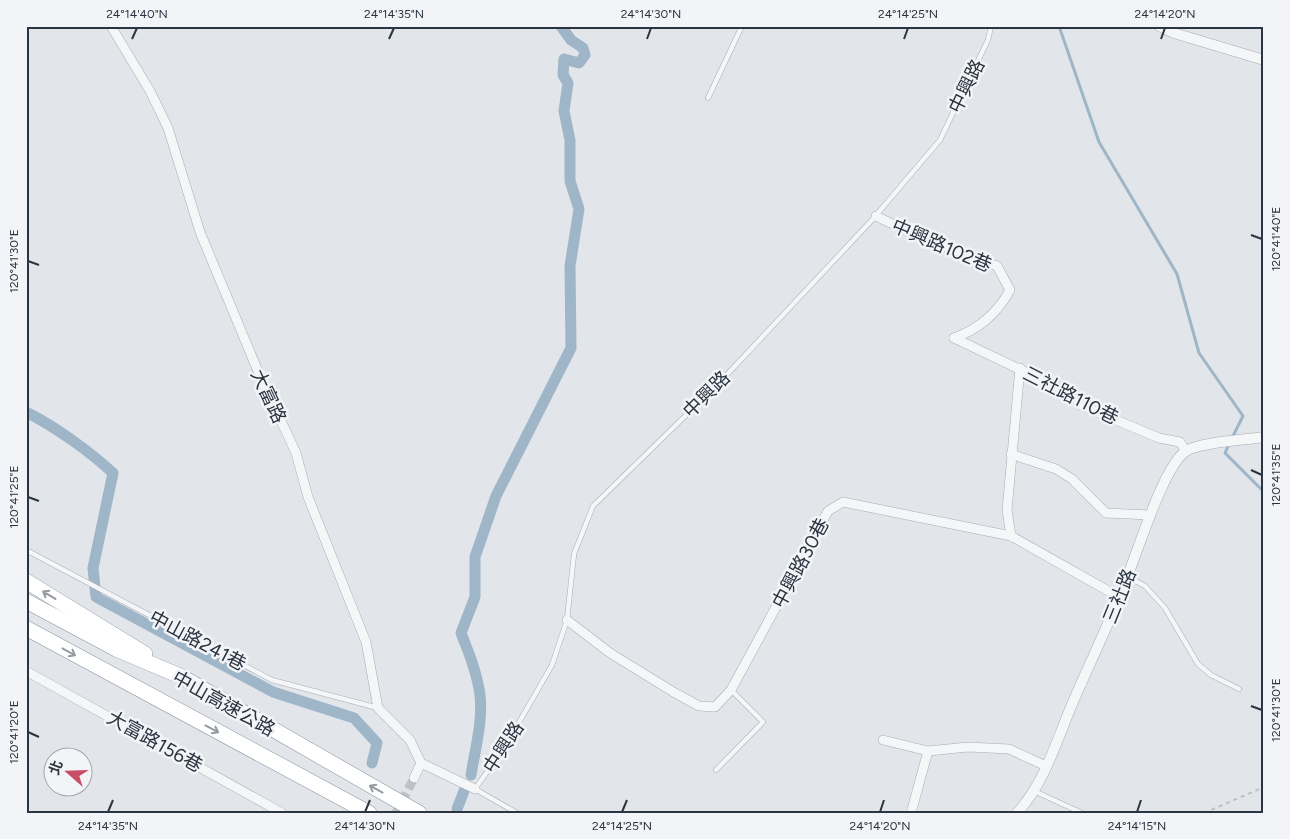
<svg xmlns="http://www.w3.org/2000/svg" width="1290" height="839" font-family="Figtree,'Noto Sans TC',sans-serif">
<rect width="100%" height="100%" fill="#e2e6ea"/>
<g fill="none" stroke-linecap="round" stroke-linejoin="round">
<g stroke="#9fb5c8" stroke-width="3">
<polyline points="1059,26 1099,142 1177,274 1199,353 1243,416 1232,438"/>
<polyline points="1229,444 1225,453 1264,492"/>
</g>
<g stroke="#9fb5c8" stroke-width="11">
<path d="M26,412C56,427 89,451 113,473L93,568L96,597L273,692L354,718L377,743L372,763"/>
<path d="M471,775C475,750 483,721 480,695C477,673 469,653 461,633L475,597V557L496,496L571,348L570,266L579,209L570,181V140L564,111L568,83L563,75L564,59L579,63L585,55L583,48L571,40L561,26"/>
<polyline points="457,809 464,791"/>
</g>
<polyline stroke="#bdc2c8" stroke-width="9" stroke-dasharray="9 4.5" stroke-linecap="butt" points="396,813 414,778"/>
<g stroke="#a7adb4" stroke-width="5.5">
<g id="service">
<polyline points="708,98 742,26"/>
<polyline points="26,550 272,680 378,708"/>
<polyline points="1128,577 1145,586 1165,608 1198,664 1211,675 1239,689"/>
<polyline points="716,770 763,722 731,690"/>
<polyline points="1034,791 1082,813"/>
<polyline points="517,813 475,789 506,745 552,665 567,620 574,554 593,506 720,382 872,220 940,140 988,40 991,26"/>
</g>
</g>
<g stroke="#a7adb4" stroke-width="10">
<g id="minor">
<polyline points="111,26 150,91 168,128 200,232 260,376 296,453 308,497 366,642 378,708 410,740 421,763 475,789"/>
<path d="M876,216L919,237L997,266L1010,290C997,314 979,329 954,338"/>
<polyline points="954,338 1076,396 1080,405 1159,438 1180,442 1186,451"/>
<polyline points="1011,454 1056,469 1072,479 1106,513 1150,515"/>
<polyline points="1011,536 1007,510 1020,368"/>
<polyline points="567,620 610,653 675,693 699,706 715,707 731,690 828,511 843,502 1011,536 1119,597"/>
<polyline points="26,671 282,813"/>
<polyline points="883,740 928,751 911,813"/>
<polyline points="928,751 968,747 1009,749 1046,766"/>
<polyline points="414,778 421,763"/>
</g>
</g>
<g stroke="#a7adb4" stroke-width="11">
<g id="tertiary">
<polyline points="1159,26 1174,33 1264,60"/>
<path d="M1017,813C1045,783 1057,739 1073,702C1091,660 1111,620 1127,577C1138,551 1164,465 1186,451C1201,442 1245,440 1264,437"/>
</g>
</g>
<g stroke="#8a94a0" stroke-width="16">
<g id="motorway">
<polyline points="26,581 145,654"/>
<polyline points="26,601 116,649 180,676 419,813"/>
<polyline points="26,628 369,813"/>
</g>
</g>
<polyline stroke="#bcc0c5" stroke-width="2" stroke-dasharray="4 4" stroke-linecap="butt" points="1204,813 1264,787"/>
<use href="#service" stroke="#f5f6f8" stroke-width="4.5"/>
<use href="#minor" stroke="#f5f6f8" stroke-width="9"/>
<use href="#tertiary" stroke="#f5f6f8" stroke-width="10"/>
<use href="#motorway" stroke="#fff" stroke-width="15"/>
</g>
<defs><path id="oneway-shaft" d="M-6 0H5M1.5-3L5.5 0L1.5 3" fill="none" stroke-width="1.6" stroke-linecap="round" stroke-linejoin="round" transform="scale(1.25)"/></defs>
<g stroke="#959aa0">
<use href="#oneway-shaft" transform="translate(49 595) rotate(-149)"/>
<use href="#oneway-shaft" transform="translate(69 652) rotate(29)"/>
<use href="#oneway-shaft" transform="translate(212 729) rotate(28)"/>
<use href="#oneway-shaft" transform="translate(376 789) rotate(-151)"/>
</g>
<path fill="none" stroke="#2b3441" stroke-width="2" d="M132,39L137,28M389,39L394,28M647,39L651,28M904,39L908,28M1161,39L1165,28M1251,235L1262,239M28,261L39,265M1251,470L1262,475M28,497L39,501M1251,706L1262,710M28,732L39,737M108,812L113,800M365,812L370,800M622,812L627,800M880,812L884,800M1137,812L1141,800"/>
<g text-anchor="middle" stroke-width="5" stroke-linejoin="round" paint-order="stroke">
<g font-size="19" fill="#2b3441" stroke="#f2f4f7">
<text transform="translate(966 86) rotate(-64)" y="7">中興路</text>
<text transform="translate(942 245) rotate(23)" y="7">中興路102巷</text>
<text transform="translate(706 394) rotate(-45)" y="7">中興路</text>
<text transform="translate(1071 395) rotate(27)" y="7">三社路110巷</text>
<text transform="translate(269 396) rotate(65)" y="7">大富路</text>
<text transform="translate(800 563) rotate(-62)" y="7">中興路30巷</text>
<text transform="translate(1119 596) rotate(-68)" y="7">三社路</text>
<text transform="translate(198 640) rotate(28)" y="7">中山路241巷</text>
<text transform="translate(224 703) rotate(29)" y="7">中山高速公路</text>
<text transform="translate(155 741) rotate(29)" y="7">大富路156巷</text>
<text transform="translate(503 747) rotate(-57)" y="7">中興路</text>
</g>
</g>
<rect width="1290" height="839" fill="none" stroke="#f2f4f7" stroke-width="55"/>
<g transform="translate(68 772) rotate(290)"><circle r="24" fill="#f2f4f7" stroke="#a2a7ae"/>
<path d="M0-4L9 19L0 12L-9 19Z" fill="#c94d66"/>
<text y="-8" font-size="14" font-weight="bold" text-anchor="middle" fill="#2b3441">北</text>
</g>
<rect x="28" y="28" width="1234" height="784" fill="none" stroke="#2b3441" stroke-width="2"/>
<g font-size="12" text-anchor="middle" fill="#2b3441">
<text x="137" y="18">24°14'40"N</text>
<text x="394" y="18">24°14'35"N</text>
<text x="651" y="18">24°14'30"N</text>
<text x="908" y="18">24°14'25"N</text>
<text x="1165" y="18">24°14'20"N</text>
<text transform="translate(1276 239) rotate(-90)" y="4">120°41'40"E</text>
<text transform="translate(14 261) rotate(-90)" y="4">120°41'30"E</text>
<text transform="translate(1276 475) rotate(-90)" y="4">120°41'35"E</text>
<text transform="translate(14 497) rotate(-90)" y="4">120°41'25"E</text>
<text transform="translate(1276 710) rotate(-90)" y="4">120°41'30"E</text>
<text transform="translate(14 732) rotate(-90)" y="4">120°41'20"E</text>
<text x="108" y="830">24°14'35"N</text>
<text x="365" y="830">24°14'30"N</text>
<text x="622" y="830">24°14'25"N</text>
<text x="880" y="830">24°14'20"N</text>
<text x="1137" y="830">24°14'15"N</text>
</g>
</svg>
